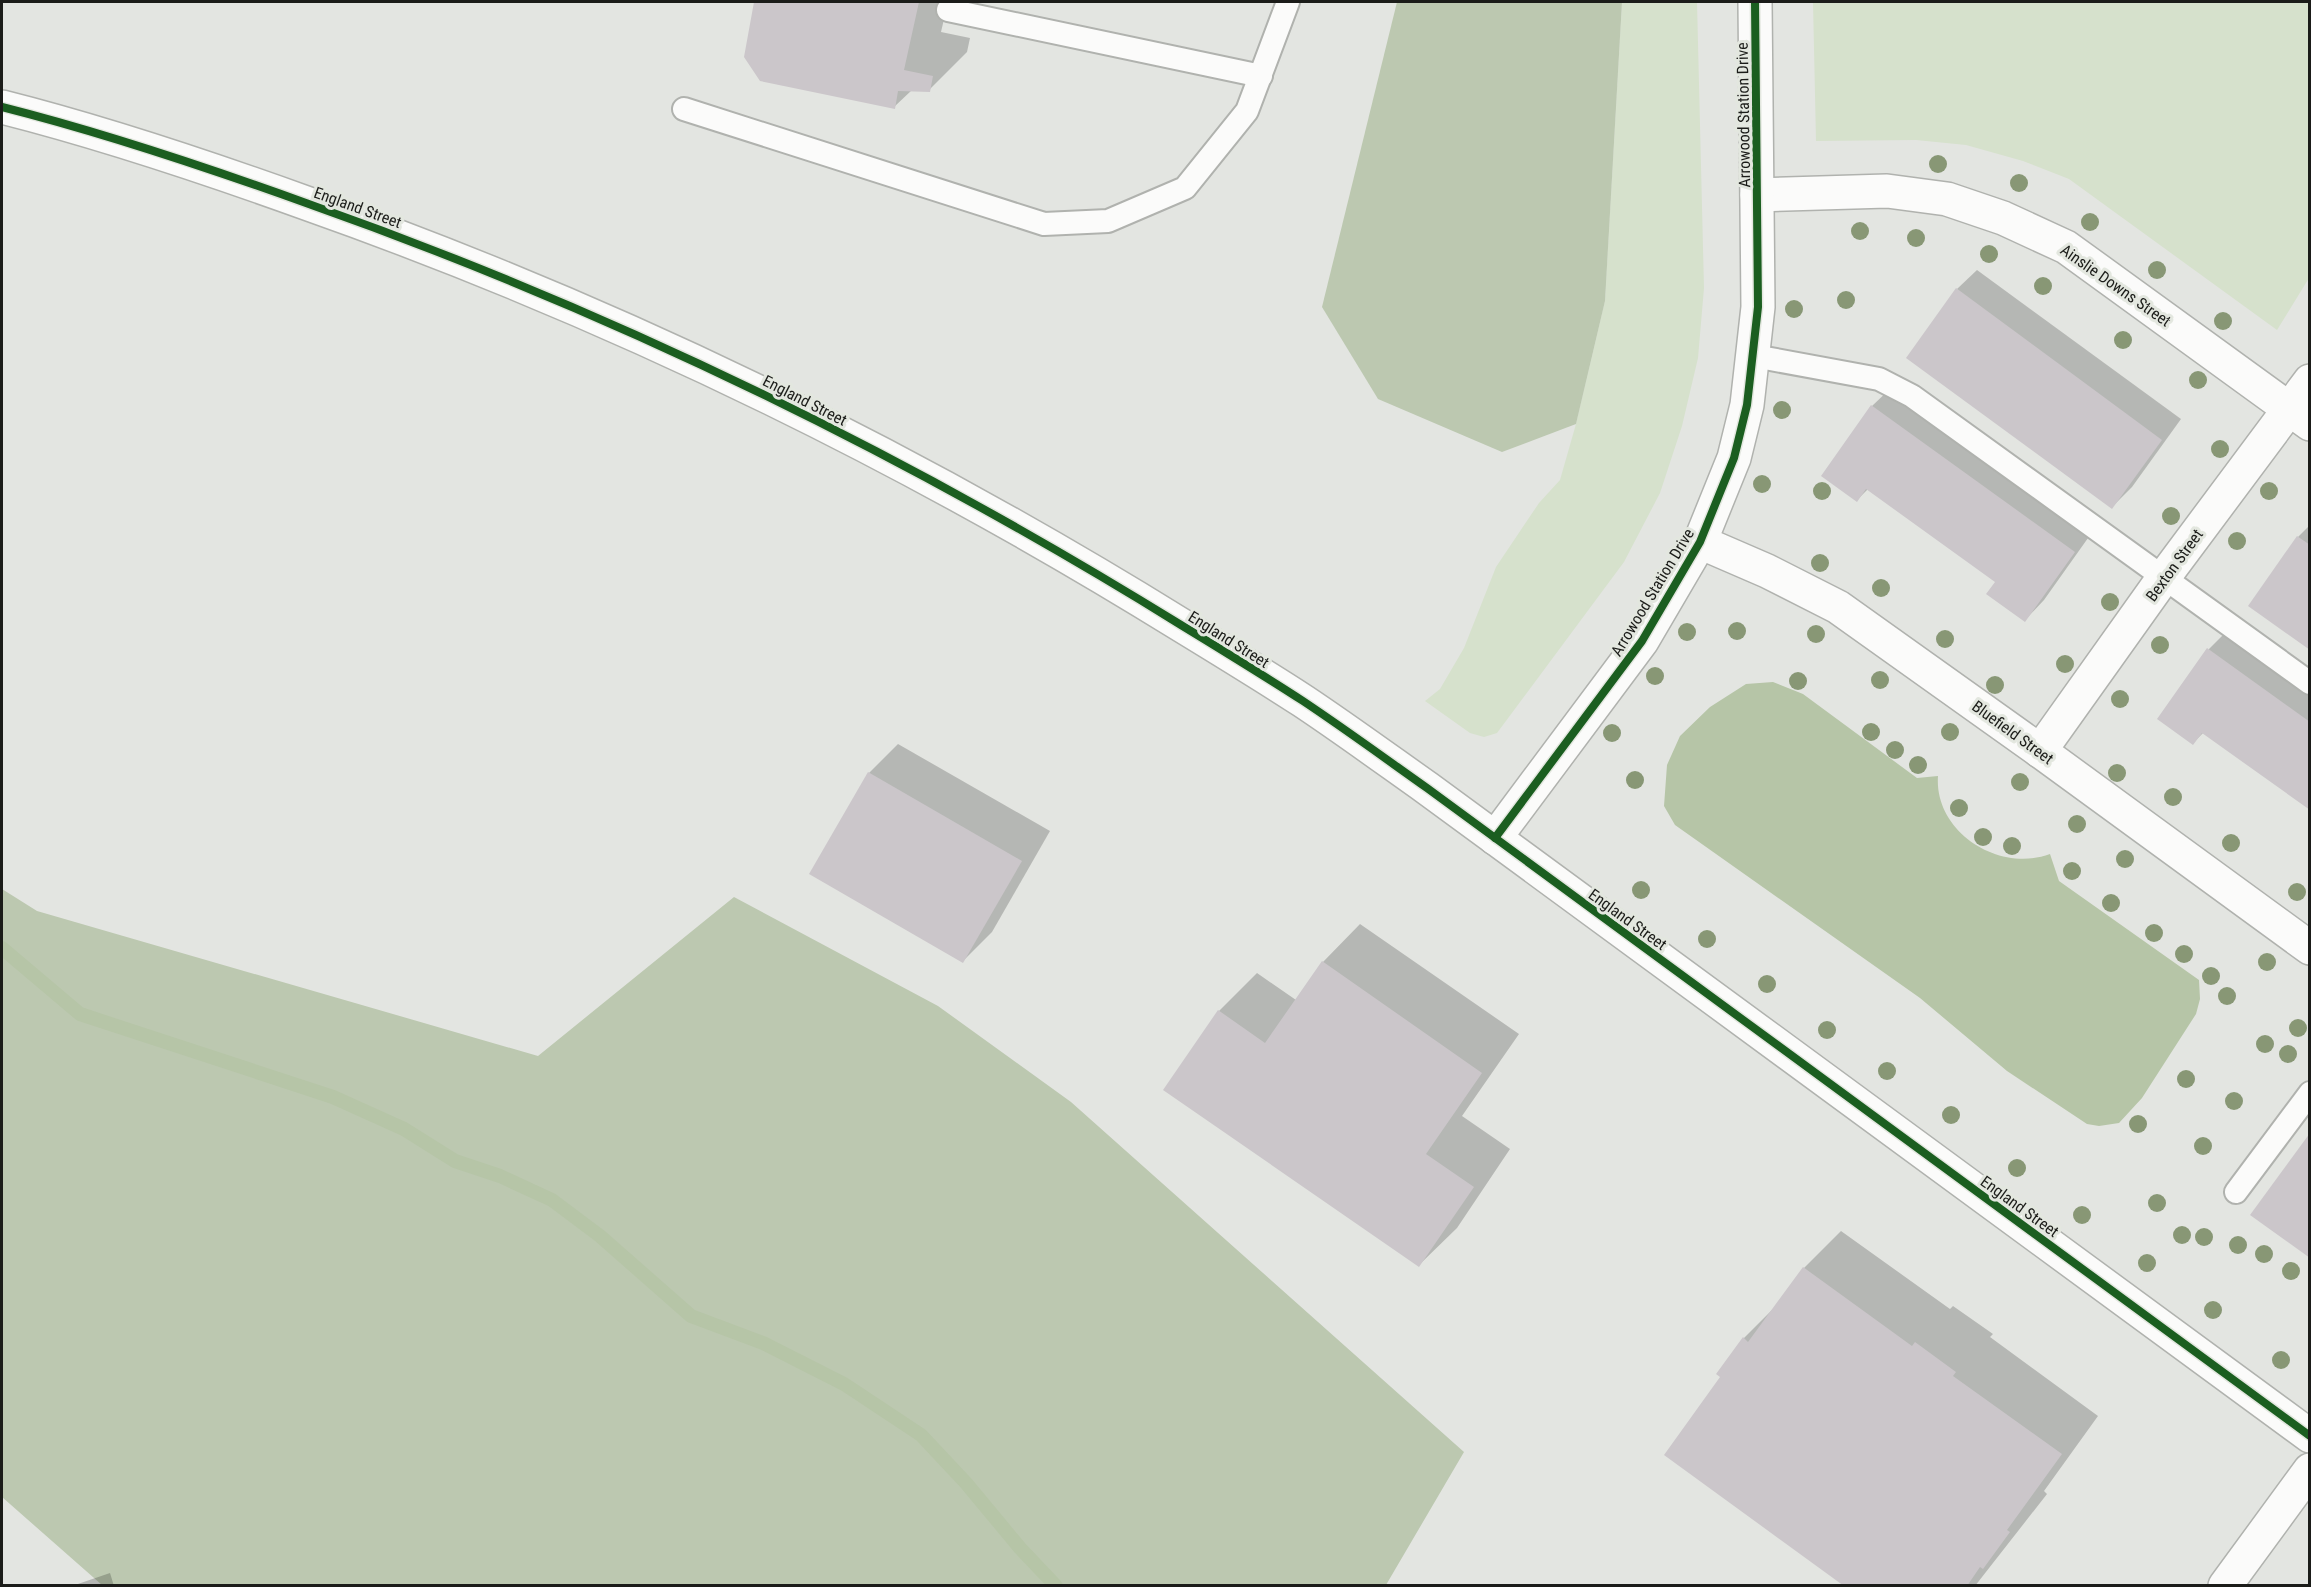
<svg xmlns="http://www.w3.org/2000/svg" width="2311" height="1587" font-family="'Roboto Condensed',sans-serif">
<rect width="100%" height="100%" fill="#e3e5e1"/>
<g fill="#d6e1cc">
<polygon points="1622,2 1697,2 1704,288 1698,358 1682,426 1660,493 1624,562 1497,733 1484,737 1470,733 1425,701 1440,689 1464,648 1496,567 1539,503 1560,480 1576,424 1605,301"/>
<polygon points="1813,2 2309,2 2309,278 2277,330 2069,179 2023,161 1966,145 1916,140 1816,141"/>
</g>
<g fill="#bcc8b0">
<polygon points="1397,2 1622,2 1605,301 1576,424 1502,452 1378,399 1322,307"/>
<polygon points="2,889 37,911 538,1056 734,897 938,1006 1071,1102 1464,1452 1386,1585 102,1585 2,1497"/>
</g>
<path fill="#b6c5a7" d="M1773,682L1803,694L1917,778L1938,776C1934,832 1999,873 2050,854L2059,881L2199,980L2200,999L2196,1014L2142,1098L2119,1123L2099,1126L2087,1124L2007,1071L1920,998L1675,825L1664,806L1667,765L1680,736L1710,707L1746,684Z"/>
<g fill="#0003">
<polygon points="755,2 948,2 941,32 970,38 967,52 929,90 912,90 894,107 745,57"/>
<polygon points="1977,270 2181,419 2132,487 2112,507 1957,289"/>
<polygon points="1892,387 2093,531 2044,600 2025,620 1997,582 1868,489 1857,500 1872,406"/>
<polygon points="2310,525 2310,648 2250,605 2298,537"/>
<polygon points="2228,630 2310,688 2310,808 2204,732 2193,743 2209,649"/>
<polygon points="898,744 1050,831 992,932 963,961 869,773"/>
<polygon points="1360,924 1519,1034 1462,1116 1510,1149 1457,1228 1419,1265 1165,1090 1219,1011 1257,973 1296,1000 1323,962"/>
<polygon points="1841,1231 1950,1309 1953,1306 1993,1334 1990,1337 2098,1416 2044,1491 2047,1494 1975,1586 1846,1586 1723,1377 1744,1338 1776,1306 1804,1268"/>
<polygon points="110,1573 114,1586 72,1586"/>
</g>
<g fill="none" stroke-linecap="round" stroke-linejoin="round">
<polyline stroke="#b6c5a7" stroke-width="14" points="2,948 80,1014 333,1097 404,1129 455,1161 500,1176 552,1200 600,1236 691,1316 763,1343 844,1384 921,1435 966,1483 1020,1548 1056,1586"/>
</g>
<g fill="#cbc6ca">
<polygon points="754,2 919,2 904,70 933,76 930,92 898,91 895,109 760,81 744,57"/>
<polygon points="1956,288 2162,440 2112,509 1906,358"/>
<polygon points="1871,405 2075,552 2025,622 1986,594 1995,582 1866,489 1857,502 1821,476"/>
<polygon points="2297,536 2310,545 2310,650 2248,606"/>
<polygon points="2207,648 2310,722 2310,810 2202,733 2193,745 2157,719"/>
<polygon points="868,772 1022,861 963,963 809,874"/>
<polygon points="1322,961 1482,1073 1426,1154 1474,1187 1419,1267 1163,1090 1218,1010 1265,1043"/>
<polygon points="2310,1133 2310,1258 2250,1215"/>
<polygon points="1803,1267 1912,1346 1915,1342 1956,1372 1953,1376 2062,1454 2007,1530 2010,1532 1983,1569 1980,1567 1967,1586 1844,1586 1664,1455 1720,1377 1716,1374 1743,1337 1748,1342"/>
</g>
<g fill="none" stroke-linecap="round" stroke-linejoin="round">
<g stroke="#b0b2ae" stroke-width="26">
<g id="lane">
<polyline points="948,10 1261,76"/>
<polyline points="684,109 1044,224 1108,221 1185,188 1247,111 1288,2"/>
<polyline points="1754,356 1879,379 1912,396 2310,683"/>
<polyline points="2236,1192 2310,1093"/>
</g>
</g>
<g stroke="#b0b2ae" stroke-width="36">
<g id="street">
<polyline points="1757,195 1887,191 1947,199 2003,218 2066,247 2310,424"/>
<polyline points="1700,542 1767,571 1838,607 2040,751 2310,948"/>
<polyline points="2040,751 2164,577 2310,381"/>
<polyline points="1495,838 1642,641 1700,542 1734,458 1747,405 1758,307 1755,2"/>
<polyline points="2225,1586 2310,1470"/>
</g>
</g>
<g stroke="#b0b2ae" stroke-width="36">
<path id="secondary" d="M2,107C105,133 206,167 306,203C612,311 905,454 1181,625C1222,650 1263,675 1303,701C1345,729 1386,759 1427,788L2310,1436"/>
</g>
<use href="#lane" stroke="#fbfbfa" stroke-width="22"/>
<use href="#street" stroke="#fbfbfa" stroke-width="33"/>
<use href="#secondary" stroke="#fbfbfa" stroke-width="33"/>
<g stroke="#e3e7df" stroke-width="11">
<g id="cycleway">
<path d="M2,107C105,133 206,167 306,203C612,311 905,454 1181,625C1222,650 1263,675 1303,701C1345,729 1386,759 1427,788L2310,1436"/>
<polyline points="1495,838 1642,641 1700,542 1734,458 1747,405 1758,307 1755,2"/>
</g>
</g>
<use href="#cycleway" stroke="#1b5e20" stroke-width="8"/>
</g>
<g fill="#889775">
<circle cx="1938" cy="164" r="9"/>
<circle cx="2019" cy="183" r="9"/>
<circle cx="2090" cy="222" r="9"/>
<circle cx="1860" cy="231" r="9"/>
<circle cx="1916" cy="238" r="9"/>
<circle cx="1989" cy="254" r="9"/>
<circle cx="2157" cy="270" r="9"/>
<circle cx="2043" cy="286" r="9"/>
<circle cx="1846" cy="300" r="9"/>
<circle cx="1794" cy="309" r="9"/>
<circle cx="2223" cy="321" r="9"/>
<circle cx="2123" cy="340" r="9"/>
<circle cx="2198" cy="380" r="9"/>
<circle cx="1782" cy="410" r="9"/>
<circle cx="2220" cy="449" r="9"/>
<circle cx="1762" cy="484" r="9"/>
<circle cx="1822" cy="491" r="9"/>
<circle cx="2269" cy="491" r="9"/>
<circle cx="2171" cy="516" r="9"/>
<circle cx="2237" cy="541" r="9"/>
<circle cx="1820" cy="563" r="9"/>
<circle cx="1881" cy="588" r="9"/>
<circle cx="2110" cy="602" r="9"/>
<circle cx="1737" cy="631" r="9"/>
<circle cx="1687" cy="632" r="9"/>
<circle cx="1816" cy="634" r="9"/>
<circle cx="1945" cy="639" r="9"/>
<circle cx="2160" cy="645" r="9"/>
<circle cx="2065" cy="664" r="9"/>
<circle cx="1655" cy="676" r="9"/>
<circle cx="1880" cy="680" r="9"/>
<circle cx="1798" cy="681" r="9"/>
<circle cx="1995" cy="685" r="9"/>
<circle cx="2120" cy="699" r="9"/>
<circle cx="1871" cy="732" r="9"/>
<circle cx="1950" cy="732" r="9"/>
<circle cx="1612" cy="733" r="9"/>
<circle cx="1895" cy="750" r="9"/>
<circle cx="1918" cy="765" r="9"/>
<circle cx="2117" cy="773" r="9"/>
<circle cx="1635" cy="780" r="9"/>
<circle cx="2020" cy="782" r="9"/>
<circle cx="2173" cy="797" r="9"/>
<circle cx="1959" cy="808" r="9"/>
<circle cx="2077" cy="824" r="9"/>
<circle cx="1983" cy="837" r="9"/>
<circle cx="2231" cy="843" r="9"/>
<circle cx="2012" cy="846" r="9"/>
<circle cx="2125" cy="859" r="9"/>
<circle cx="2072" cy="871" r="9"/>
<circle cx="1641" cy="890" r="9"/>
<circle cx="2297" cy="892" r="9"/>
<circle cx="2111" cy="903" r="9"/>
<circle cx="2154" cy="933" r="9"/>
<circle cx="1707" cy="939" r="9"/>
<circle cx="2184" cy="954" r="9"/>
<circle cx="2267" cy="962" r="9"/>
<circle cx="2211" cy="976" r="9"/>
<circle cx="1767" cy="984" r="9"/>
<circle cx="2227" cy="996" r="9"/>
<circle cx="2298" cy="1028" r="9"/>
<circle cx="1827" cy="1030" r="9"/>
<circle cx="2265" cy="1044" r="9"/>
<circle cx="2288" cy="1054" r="9"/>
<circle cx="1887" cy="1071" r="9"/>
<circle cx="2186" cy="1079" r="9"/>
<circle cx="2234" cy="1101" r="9"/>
<circle cx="1951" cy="1115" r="9"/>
<circle cx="2138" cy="1124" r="9"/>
<circle cx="2203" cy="1146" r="9"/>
<circle cx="2017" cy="1168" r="9"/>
<circle cx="2157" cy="1203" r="9"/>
<circle cx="2082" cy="1215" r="9"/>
<circle cx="2182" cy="1235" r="9"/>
<circle cx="2204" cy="1237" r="9"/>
<circle cx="2238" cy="1245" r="9"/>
<circle cx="2264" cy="1254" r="9"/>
<circle cx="2147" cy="1263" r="9"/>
<circle cx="2291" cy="1271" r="9"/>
<circle cx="2213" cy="1310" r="9"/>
<circle cx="2281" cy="1360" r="9"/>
</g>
<g text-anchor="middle" stroke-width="6" stroke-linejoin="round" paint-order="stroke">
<g font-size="16" fill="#1b1c19" stroke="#e3e7df">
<text transform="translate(1743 115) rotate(-91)" y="6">Arrowood Station Drive</text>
<text transform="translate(358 207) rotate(20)" y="6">England Street</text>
<text transform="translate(2116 285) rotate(35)" y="6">Ainslie Downs Street</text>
<text transform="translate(805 400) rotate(27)" y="6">England Street</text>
<text transform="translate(2174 565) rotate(-54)" y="6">Bexton Street</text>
<text transform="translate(1652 592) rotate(-59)" y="6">Arrowood Station Drive</text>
<text transform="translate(1229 639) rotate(32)" y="6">England Street</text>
<text transform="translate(2013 732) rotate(36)" y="6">Bluefield Street</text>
<text transform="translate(1628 919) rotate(36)" y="6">England Street</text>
<text transform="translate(2020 1206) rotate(36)" y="6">England Street</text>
</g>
</g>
<rect width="2311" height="1587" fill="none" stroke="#1b1c19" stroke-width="6"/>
</svg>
